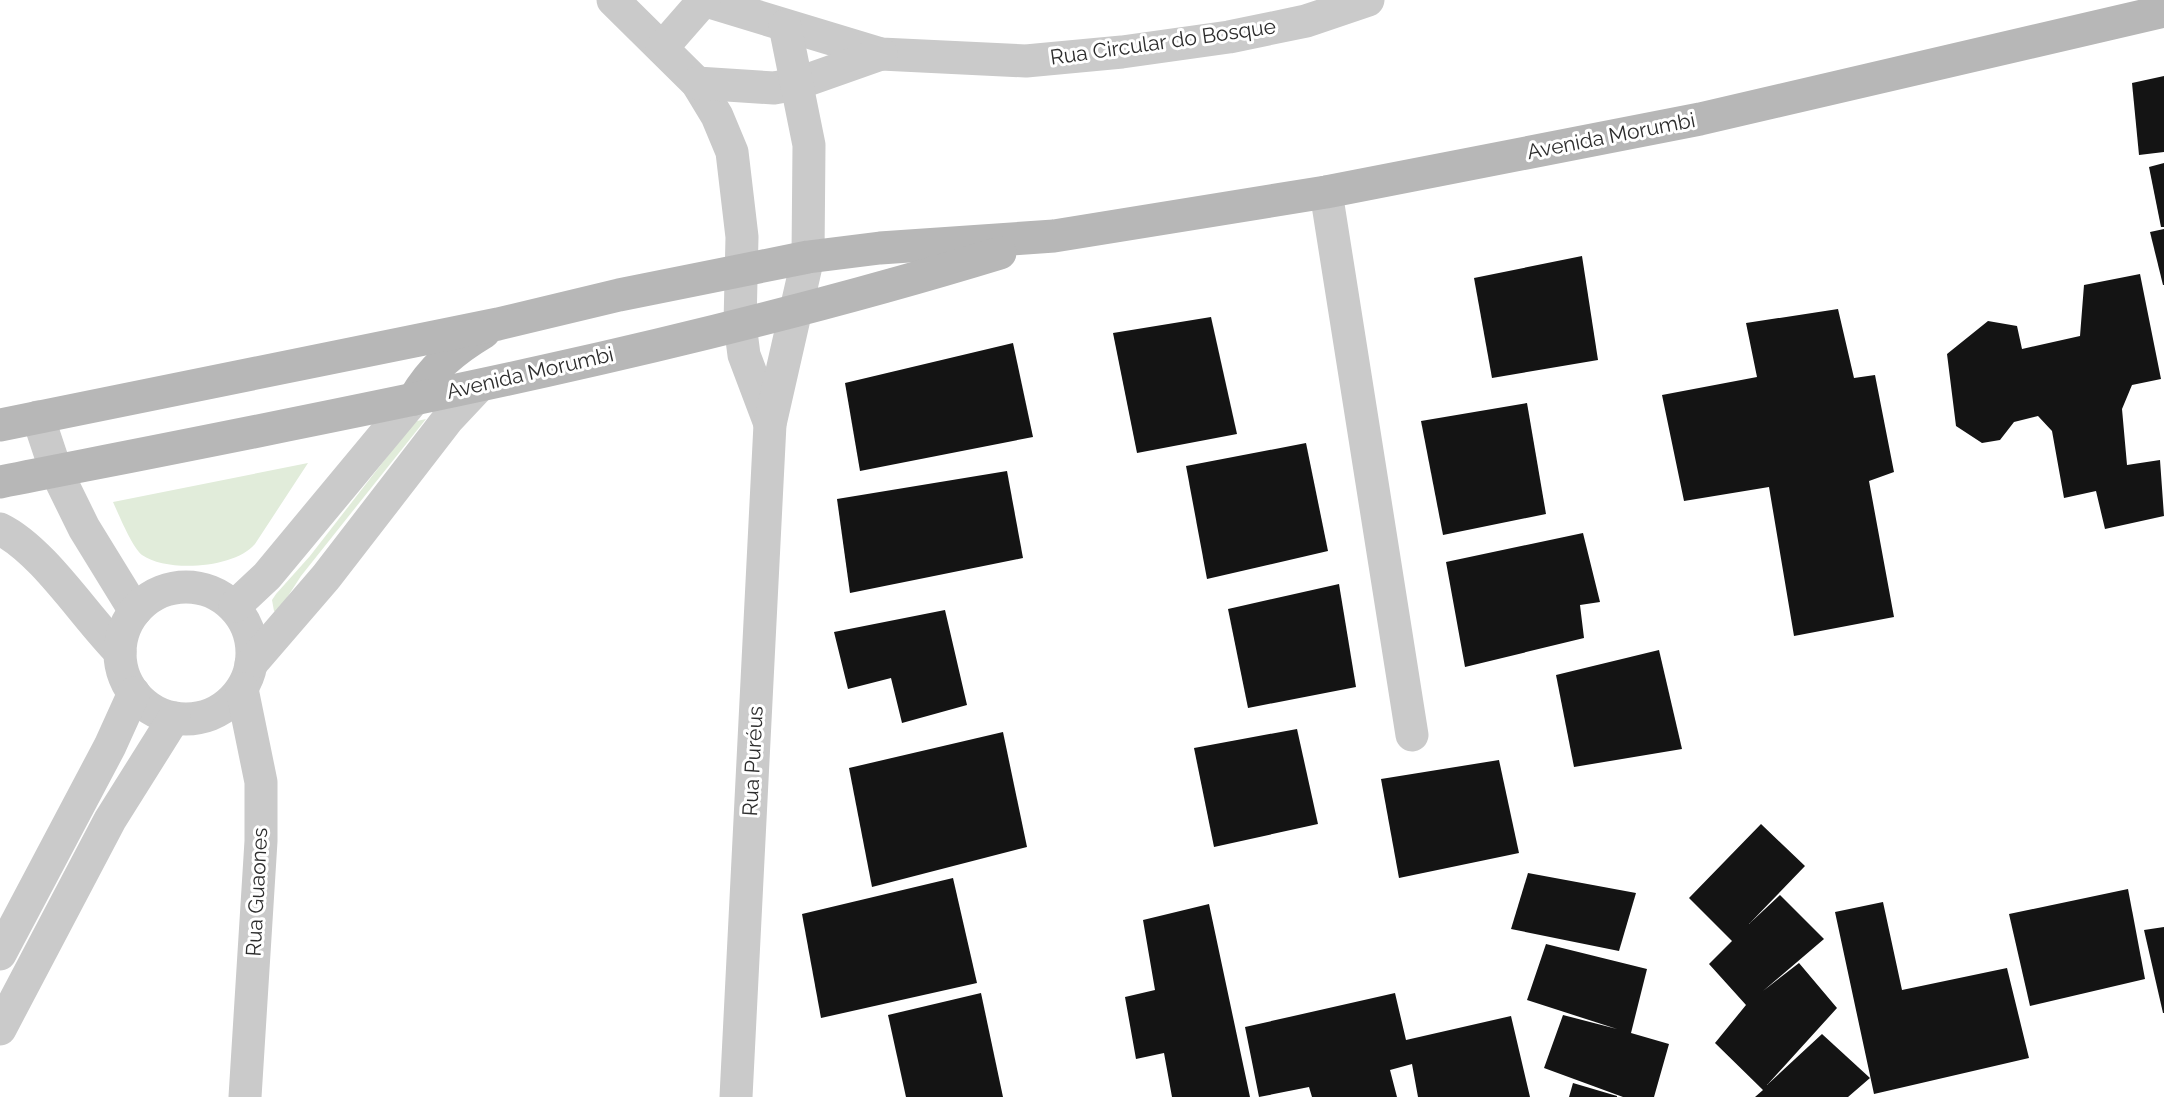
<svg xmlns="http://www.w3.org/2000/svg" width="2164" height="1097" font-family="Raleway,sans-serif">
<rect width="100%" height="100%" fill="#fff"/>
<g fill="#e1ecda">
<polygon points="426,419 301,576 277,613 274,611 272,600 276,594 310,556 411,426 417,421"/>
<path d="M308,463L255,544C235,568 168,573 142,555C132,547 119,515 113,502Z"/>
</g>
<g fill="#141414">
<polygon points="2164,76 2164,152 2139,155 2132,83"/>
<polygon points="2164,163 2164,227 2161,227 2149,167"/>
<polygon points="2164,229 2164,285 2163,285 2150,232"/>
<polygon points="1582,256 1598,360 1492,378 1474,278"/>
<polygon points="2140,274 2161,379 2132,385 2122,409 2127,465 2160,460 2164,516 2105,529 2096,491 2064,498 2052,431 2038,416 2014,422 2000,440 1982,443 1956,426 1947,354 1988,321 2017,326 2022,349 2080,336 2084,285"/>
<polygon points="1838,309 1854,378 1875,375 1894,472 1869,481 1894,617 1794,636 1769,487 1684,501 1662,395 1757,377 1746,323"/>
<polygon points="1211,317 1237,434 1137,453 1113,333"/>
<polygon points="1013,343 1033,437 860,471 845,383"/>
<polygon points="1527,403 1546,514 1443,535 1421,421"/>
<polygon points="1306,443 1328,551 1207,579 1186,466"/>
<polygon points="1007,471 1023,558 850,593 837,499"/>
<polygon points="1583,533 1600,602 1580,605 1584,638 1465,667 1446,562"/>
<polygon points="1339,584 1356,687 1248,708 1228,609"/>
<polygon points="945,610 967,705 902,723 891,678 848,689 834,632"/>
<polygon points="1659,650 1682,749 1574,767 1556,675"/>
<polygon points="1297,729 1318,824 1214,847 1194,748"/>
<polygon points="1003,732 1027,847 872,887 849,768"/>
<polygon points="1499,760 1519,853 1399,878 1381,779"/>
<polygon points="1761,824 1805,866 1749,924 1780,895 1824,939 1763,991 1799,963 1837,1008 1767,1085 1822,1034 1870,1078 1848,1097 1755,1097 1763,1090 1715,1043 1746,1005 1709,964 1732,941 1689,898"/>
<polygon points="1528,873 1636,893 1619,951 1511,929"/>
<polygon points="953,878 977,983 821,1018 802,914"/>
<polygon points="2128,889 2145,979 2030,1006 2009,914"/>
<polygon points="1883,902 1902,990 2007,968 2029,1058 1874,1094 1835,912"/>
<polygon points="1209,904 1250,1097 1172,1097 1164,1053 1136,1059 1125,997 1155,990 1143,920"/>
<polygon points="2164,927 2164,1013 2163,1013 2144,930"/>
<polygon points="1546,944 1647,969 1631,1033 1669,1044 1654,1097 1623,1097 1544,1068 1563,1015 1617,1029 1527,1000"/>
<polygon points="981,993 1003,1097 906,1097 888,1015"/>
<polygon points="1395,993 1406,1040 1511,1016 1530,1097 1418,1097 1412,1064 1390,1070 1397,1097 1312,1097 1309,1087 1259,1097 1245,1027"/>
<polygon points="1573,1083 1617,1096 1617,1097 1569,1097"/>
</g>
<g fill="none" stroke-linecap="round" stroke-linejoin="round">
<g stroke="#cacaca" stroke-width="33">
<polyline points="613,0 697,83 717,116 732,152 742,237 740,324 744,355 770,424"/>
<polyline points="703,0 881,54 1026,61 1122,52 1229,37 1306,21 1368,0"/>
<polyline points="662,48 704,0"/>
<polyline points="697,83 774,88 796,84 881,54"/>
<polyline points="1326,192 1412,735"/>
<polyline points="38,417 56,471 84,528 135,611"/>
<path d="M0,529C43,550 85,617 120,652"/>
<circle cx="186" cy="653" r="66"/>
<polyline points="235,606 267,576 414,399"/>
<polyline points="251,664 326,577 448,419 479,386"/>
<polyline points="242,689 261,782 261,841 245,1097"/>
<polyline points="0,954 110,746 134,693"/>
<polyline points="0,1029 110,820 174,718"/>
<polyline points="736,1097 770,424 808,257 809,145 785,26"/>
</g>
<g stroke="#b7b7b7" stroke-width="33">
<path d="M414,399C432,368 454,350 484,332"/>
<polyline points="0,425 498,324 619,295 808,257 880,248 1054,236 1326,192 1700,119 2164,11"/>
<path d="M0,482C335,416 673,353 1000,253"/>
</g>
</g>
<g text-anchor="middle" stroke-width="6" stroke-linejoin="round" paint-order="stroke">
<g font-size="21" fill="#2d2d2d" stroke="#fff">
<text transform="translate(1163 42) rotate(-8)" y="7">Rua Circular do Bosque</text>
<text transform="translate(1611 136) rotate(-11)" y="7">Avenida Morumbi</text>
<text transform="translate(530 373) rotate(-13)" y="7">Avenida Morumbi</text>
<text transform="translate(753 761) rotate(-87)" y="7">Rua Puréus</text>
<text transform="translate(257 892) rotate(-87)" y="7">Rua Guaones</text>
</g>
</g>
</svg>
